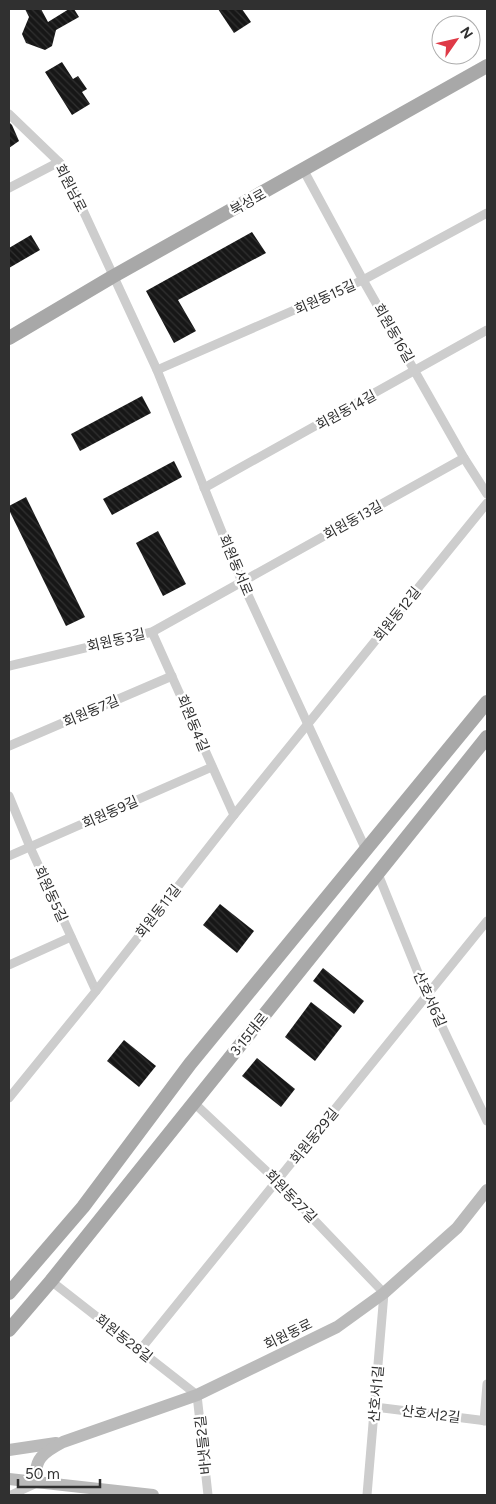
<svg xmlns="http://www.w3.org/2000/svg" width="496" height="1504" font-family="Figtree,'Noto Sans KR',sans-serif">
<defs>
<pattern id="building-back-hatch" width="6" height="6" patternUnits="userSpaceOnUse" patternTransform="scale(1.25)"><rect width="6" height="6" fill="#171717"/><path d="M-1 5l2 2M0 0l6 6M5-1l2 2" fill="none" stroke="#303030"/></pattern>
</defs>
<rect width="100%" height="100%" fill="#fff"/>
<g fill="url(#building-back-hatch)">
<polygon points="25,9 41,9 48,22 69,9 74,9 79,17 56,30 52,46 45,50 26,43 22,34 29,17"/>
<polygon points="218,9 242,9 251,22 234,33"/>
<polygon points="62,62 73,79 78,76 87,89 82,92 90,104 72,115 45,72"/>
<polygon points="9,122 12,125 19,141 9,148"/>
<polygon points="252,232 266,253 178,300 196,331 174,343 146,291"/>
<polygon points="31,235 40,250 9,268 9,248"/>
<polygon points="142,396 151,413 80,451 71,434"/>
<polygon points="174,461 182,477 112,515 103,499"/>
<polygon points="26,497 85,617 66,626 9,510 9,506"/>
<polygon points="158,531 186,584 163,596 136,543"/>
<polygon points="220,904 254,931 237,953 203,925"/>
<polygon points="323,968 364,1001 354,1014 313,981"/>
<polygon points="311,1002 342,1026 315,1061 285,1037"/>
<polygon points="124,1040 156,1066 139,1087 107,1061"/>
<polygon points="257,1058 295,1089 281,1107 242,1076"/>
</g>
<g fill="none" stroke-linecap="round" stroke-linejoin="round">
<g stroke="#cdcdcd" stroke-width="9">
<polyline points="9,114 62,165 157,370 242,582 366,850"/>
<polyline points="304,171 363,280 464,458 487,494"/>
<polyline points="9,188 59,162"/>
<polyline points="157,370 363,280 487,213"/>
<polyline points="204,488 487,330"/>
<polyline points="152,632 234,815"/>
<polyline points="9,666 152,632 464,458"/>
<polyline points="9,746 172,676"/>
<polyline points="9,796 30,847 96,991"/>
<polyline points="9,856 212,767"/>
<polyline points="378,874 427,995 487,1121"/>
<polyline points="9,965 71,937"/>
<polyline points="9,1098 96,991 234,815 487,503"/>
<polyline points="193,1102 277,1181 384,1293 367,1495"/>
<polyline points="51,1281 197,1395 208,1495"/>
<polyline points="140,1350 487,921"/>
<polyline points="375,1407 487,1421"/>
<polyline points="484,1421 487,1384"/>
<polyline points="11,1495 39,1482"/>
</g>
<g stroke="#bababa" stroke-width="12">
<polyline points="9,1450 56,1443"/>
<polyline points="9,1479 153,1495"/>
<path d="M39,1482C30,1460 46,1451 63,1442L197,1395L337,1327L384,1293L457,1228L487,1190"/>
</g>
<g stroke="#a8a8a8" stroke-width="14">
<polyline points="9,338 112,277 487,66"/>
<polyline points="9,1293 83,1207 190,1064 487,702"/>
<polyline points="9,1330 51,1281 487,737"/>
</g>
</g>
<g text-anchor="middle" stroke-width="5" stroke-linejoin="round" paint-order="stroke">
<g font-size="14" fill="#303030" stroke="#fff">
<text transform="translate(71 188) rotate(63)" y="5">회원남로</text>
<text transform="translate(248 202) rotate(-29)" y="5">북성로</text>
<text transform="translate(325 297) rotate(-24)" y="5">회원동15길</text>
<text transform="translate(394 333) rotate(60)" y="5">회원동16길</text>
<text transform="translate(346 410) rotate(-29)" y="5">회원동14길</text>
<text transform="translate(353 520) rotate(-29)" y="5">회원동13길</text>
<text transform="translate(236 565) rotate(67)" y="5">회원동서로</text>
<text transform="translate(397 614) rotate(-51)" y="5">회원동12길</text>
<text transform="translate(116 640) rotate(-13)" y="5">회원동3길</text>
<text transform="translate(91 711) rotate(-23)" y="5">회원동7길</text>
<text transform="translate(193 723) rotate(67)" y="5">회원동4길</text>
<text transform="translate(110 812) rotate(-24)" y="5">회원동9길</text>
<text transform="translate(51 894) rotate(65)" y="5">회원동5길</text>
<text transform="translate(158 911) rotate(-52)" y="5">회원동11길</text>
<text transform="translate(430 999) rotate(66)" y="5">산호서6길</text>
<text transform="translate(249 1034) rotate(-51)" y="5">3·15대로</text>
<text transform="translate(314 1136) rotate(-51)" y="5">회원동29길</text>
<text transform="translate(291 1196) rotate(46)" y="5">회원동27길</text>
<text transform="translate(288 1334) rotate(-26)" y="5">회원동로</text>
<text transform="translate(124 1338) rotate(38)" y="5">회원동28길</text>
<text transform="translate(376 1394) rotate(-85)" y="5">산호서1길</text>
<text transform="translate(431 1414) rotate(7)" y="5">산호서2길</text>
<text transform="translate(203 1445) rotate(-96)" y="5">바냇들2길</text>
</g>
</g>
<rect width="496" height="1504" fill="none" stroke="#303030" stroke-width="20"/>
<g transform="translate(456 40) rotate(56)"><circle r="24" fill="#ffffff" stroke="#acacac"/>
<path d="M0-4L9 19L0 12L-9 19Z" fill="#df3a47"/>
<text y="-8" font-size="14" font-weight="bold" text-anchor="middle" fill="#303030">N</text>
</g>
<path d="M18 1479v8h82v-8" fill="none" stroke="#303030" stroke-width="2.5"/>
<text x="25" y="1479" font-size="15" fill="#303030" stroke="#ffffff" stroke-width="4" paint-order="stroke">50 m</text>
</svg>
